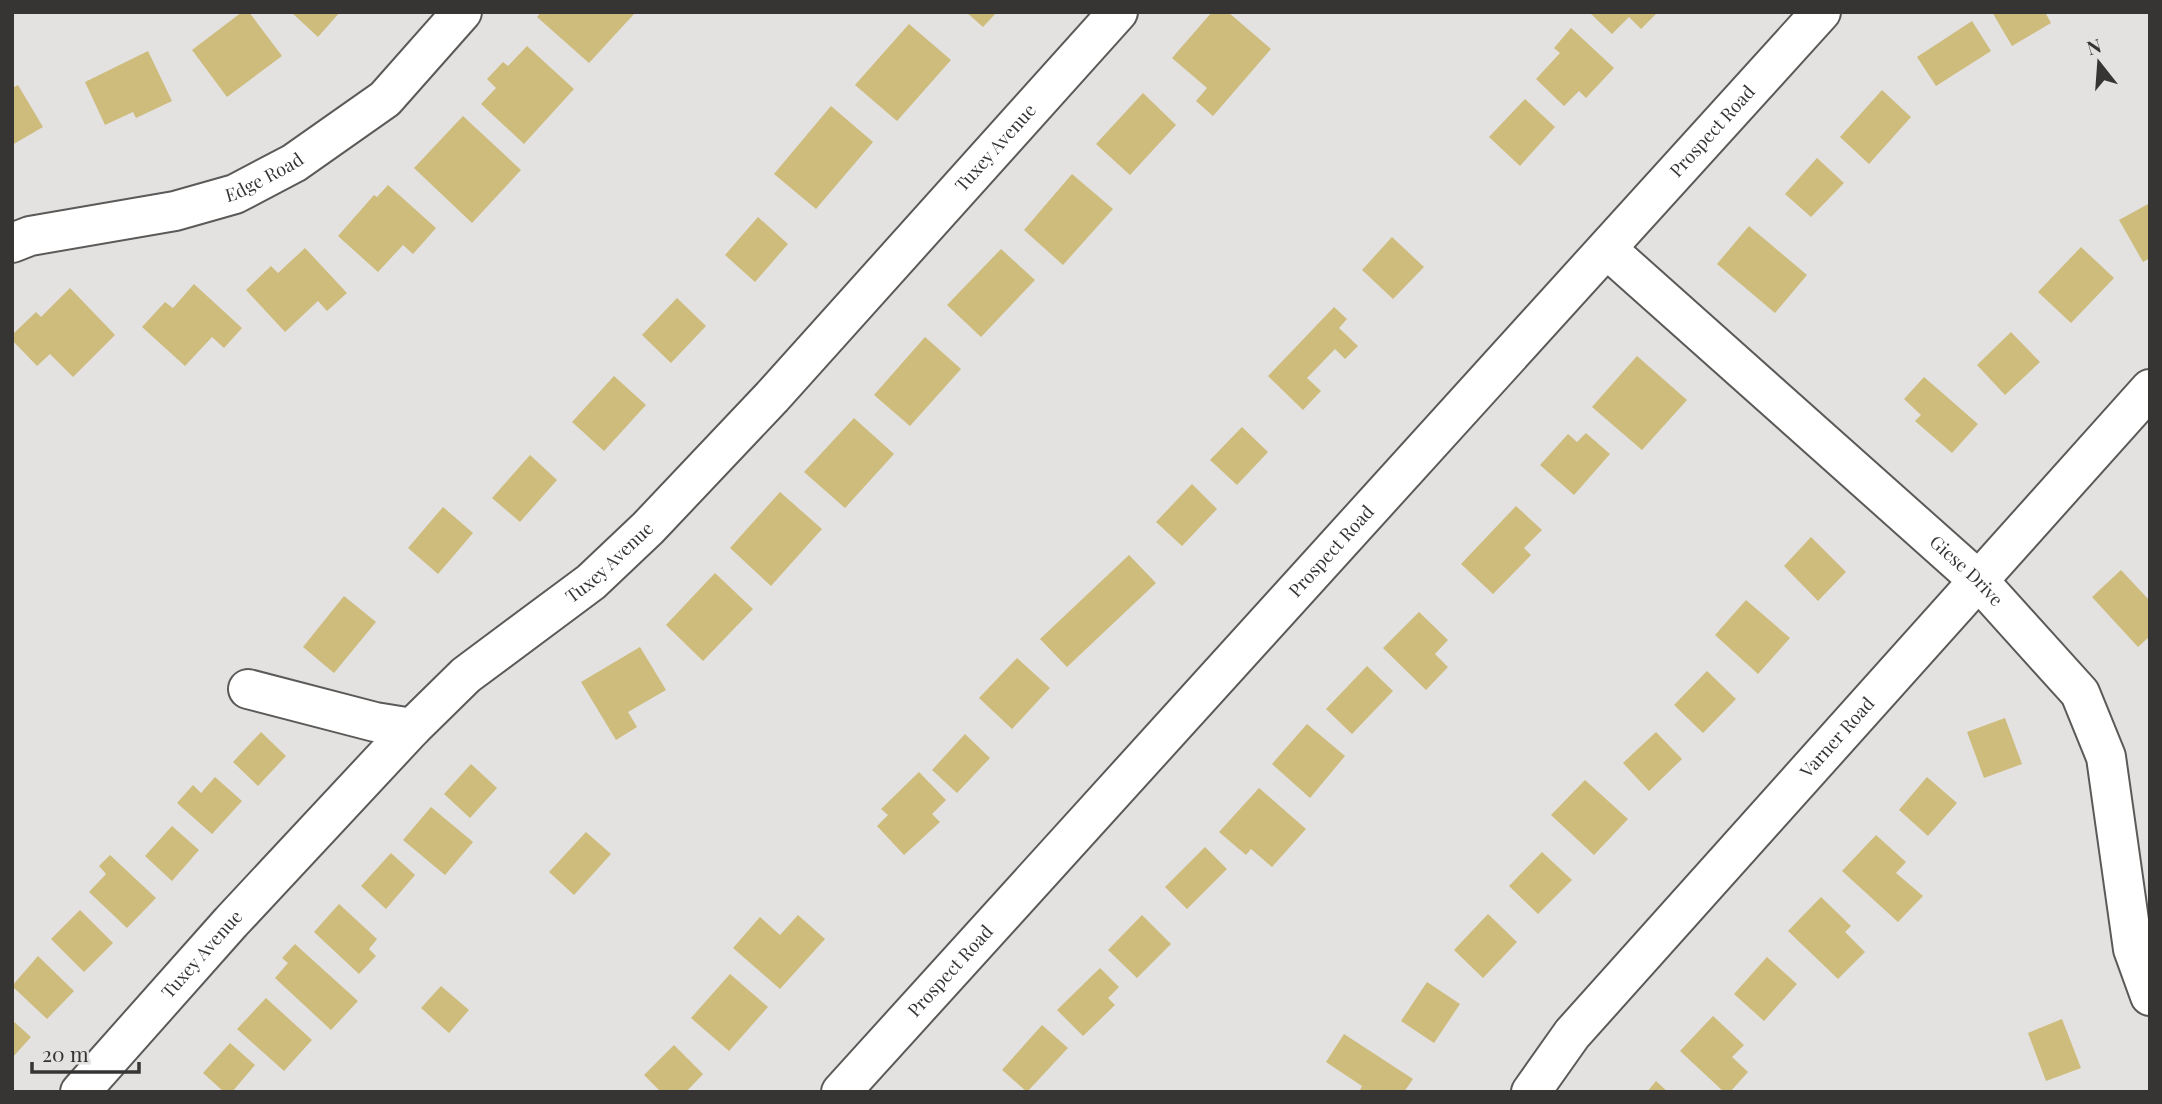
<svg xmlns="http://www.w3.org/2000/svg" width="2162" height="1104" font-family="'Playfair Display',serif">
<rect width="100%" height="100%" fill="#e4e2e0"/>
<g fill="#cdbc7c">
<polygon points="242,12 249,12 282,56 227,97 192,50"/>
<polygon points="291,12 340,12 318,37"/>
<polygon points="541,12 633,12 634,14 589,63 537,17"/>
<polygon points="966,12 997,12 983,27"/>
<polygon points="1212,12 1228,12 1271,49 1213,116 1196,101 1207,88 1172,58"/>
<polygon points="1589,12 1658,12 1641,29 1629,17 1612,34"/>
<polygon points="1992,12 2045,12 2051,23 2012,46"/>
<polygon points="1972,21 1991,51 1936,86 1917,57"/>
<polygon points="909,24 951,60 897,121 855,85"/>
<polygon points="1571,28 1614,68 1586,98 1579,91 1564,106 1536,79 1560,53 1554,48"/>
<polygon points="527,46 574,89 524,144 481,104 496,88 487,79 503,62 508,66"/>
<polygon points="148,51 172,101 136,118 133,112 105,125 85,82"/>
<polygon points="18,85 43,127 12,145 12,88"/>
<polygon points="1882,90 1911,117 1869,164 1840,137"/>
<polygon points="1143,93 1176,125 1130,175 1096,144"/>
<polygon points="1525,99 1555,127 1520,166 1489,137"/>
<polygon points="831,106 873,142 816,209 774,174"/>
<polygon points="463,116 521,170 472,223 414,168"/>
<polygon points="1817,158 1844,183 1811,217 1785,194"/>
<polygon points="1072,174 1113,209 1063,265 1024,230"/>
<polygon points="388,185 436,228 413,254 403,245 378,272 338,236 374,195 377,197"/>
<polygon points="2150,203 2150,258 2143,262 2119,220"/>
<polygon points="758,217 788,244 755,282 725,255"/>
<polygon points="1749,226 1807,275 1775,313 1717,264"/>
<polygon points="1392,237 1424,267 1393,299 1362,270"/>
<polygon points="2081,247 2114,278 2071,323 2038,292"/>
<polygon points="305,248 347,293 327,311 318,301 285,332 246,290 271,266 278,273"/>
<polygon points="1001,249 1035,280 981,337 947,305"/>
<polygon points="194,284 242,328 224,348 212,337 185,366 142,327 165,302 173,308"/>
<polygon points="70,288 115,335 73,377 50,354 37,366 12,340 12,335 36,312 41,317"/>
<polygon points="677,298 706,326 671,363 642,335"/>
<polygon points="1334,307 1347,319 1339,328 1358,346 1345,359 1335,349 1307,378 1321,391 1303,410 1268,376"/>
<polygon points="2011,332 2040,362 2005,395 1977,365"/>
<polygon points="925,337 961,369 910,426 874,395"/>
<polygon points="1637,356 1687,400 1642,450 1592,407"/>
<polygon points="614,376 646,405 604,451 572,422"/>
<polygon points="1924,377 1978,424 1952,453 1915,421 1921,415 1904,399"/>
<polygon points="854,418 894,454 845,508 804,472"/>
<polygon points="1242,427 1268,452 1237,485 1210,460"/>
<polygon points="1586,433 1610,454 1574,495 1540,465 1568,434 1577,442"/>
<polygon points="530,455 557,480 520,522 492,498"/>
<polygon points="1192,484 1217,509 1182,546 1156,522"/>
<polygon points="780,492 822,529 771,586 730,548"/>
<polygon points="1516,506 1542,530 1524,548 1531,555 1493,594 1461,564"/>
<polygon points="443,507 473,533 438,574 408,548"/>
<polygon points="1811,537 1846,572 1818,601 1784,566"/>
<polygon points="1129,555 1156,583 1067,667 1040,639"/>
<polygon points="2121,570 2150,601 2150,636 2138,647 2092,597"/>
<polygon points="715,573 753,609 703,661 666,625"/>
<polygon points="344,596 376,622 334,673 303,647"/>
<polygon points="1746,600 1790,638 1758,674 1715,635"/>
<polygon points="1419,612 1448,640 1435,654 1448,667 1426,690 1383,648"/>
<polygon points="640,647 666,690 628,712 637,727 616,740 581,682"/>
<polygon points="1017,658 1050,688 1012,729 979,698"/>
<polygon points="1367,666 1393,691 1352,734 1326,709"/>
<polygon points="1707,671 1736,699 1703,733 1674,705"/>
<polygon points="2005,718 2022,764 1984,778 1967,732"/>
<polygon points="1307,724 1345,756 1310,798 1272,764"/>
<polygon points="261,732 286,756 258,786 233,762"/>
<polygon points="1656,732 1682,759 1649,791 1623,763"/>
<polygon points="965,734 990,758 957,793 932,770"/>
<polygon points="471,764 497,788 470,818 444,794"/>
<polygon points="919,772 946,800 932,814 940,822 904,855 877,826 888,815 881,809"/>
<polygon points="215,777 242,801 212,834 177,803 193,785 201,793"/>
<polygon points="1927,777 1957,803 1928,836 1899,810"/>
<polygon points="1585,780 1628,819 1594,855 1551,815"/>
<polygon points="1259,788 1306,829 1272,867 1251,849 1246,855 1219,832"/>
<polygon points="431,807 473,842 445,875 403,840"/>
<polygon points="172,826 199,850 172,881 145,856"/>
<polygon points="586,832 611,854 574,895 549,872"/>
<polygon points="1876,835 1906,862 1896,873 1923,896 1898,922 1842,871"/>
<polygon points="1205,847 1227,869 1187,909 1165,887"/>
<polygon points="1542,852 1572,880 1538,914 1509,886"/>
<polygon points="391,853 415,875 386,909 361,886"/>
<polygon points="110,855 156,898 127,928 89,892 106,874 99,866"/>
<polygon points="1821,897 1851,926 1845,932 1865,952 1838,979 1788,931"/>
<polygon points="339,904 377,939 369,949 376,956 359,974 314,932"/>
<polygon points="80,910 113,943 84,972 51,939"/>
<polygon points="1488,914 1517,942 1483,978 1454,950"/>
<polygon points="798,915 825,939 780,989 733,948 760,917 780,935"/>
<polygon points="1142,915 1171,944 1137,978 1108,950"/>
<polygon points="295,944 358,1001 331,1030 275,978 288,963 282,958"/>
<polygon points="38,956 74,991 47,1019 12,986"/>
<polygon points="1767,957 1797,984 1764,1021 1734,994"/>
<polygon points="1100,968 1119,987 1108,998 1115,1005 1083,1036 1057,1010"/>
<polygon points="730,974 768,1007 729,1051 691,1018"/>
<polygon points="1427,982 1460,1004 1434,1043 1401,1021"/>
<polygon points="441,986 469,1010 449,1033 421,1008"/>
<polygon points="266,998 312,1040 284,1071 237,1029"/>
<polygon points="1713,1016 1744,1045 1732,1057 1748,1072 1730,1092 1724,1092 1680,1051"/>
<polygon points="2062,1019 2081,1068 2046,1081 2028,1033"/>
<polygon points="12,1020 31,1037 12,1058"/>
<polygon points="1042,1025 1068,1048 1027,1092 1002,1070"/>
<polygon points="1344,1034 1413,1079 1404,1092 1359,1092 1362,1086 1326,1062"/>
<polygon points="230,1043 255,1065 232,1092 224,1092 203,1073"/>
<polygon points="674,1045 703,1074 686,1092 661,1092 644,1075"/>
<polygon points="1656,1081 1668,1092 1647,1092"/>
</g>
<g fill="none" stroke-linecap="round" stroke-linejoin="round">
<g stroke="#5c5a58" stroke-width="42">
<g id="street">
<path id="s1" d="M12,243L30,236L175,211L235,194L294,163L385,99L462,12"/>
<path id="s2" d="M1608,250L1978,580L2080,693L2106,757L2133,949L2150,996"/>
<polyline points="248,689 375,722 412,728"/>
<path id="s3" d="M80,1092L231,922L412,728L466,675L591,582L648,528L772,397L1118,12"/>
<path id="s4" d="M841,1092L1821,12"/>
<path id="s5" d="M1531,1092L1572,1034L2150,389"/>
</g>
</g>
<use href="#street" stroke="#fff" stroke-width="38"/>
</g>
<g text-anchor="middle" stroke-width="7" stroke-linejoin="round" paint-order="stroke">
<g font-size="18" fill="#363534" stroke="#e4e2e0">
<text dy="6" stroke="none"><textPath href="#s4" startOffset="1297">Prospect Road</textPath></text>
<text dy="6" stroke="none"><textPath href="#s3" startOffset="1318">Tuxey Avenue</textPath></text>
<text dy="6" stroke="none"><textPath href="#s1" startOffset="262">Edge Road</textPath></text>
<text dy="6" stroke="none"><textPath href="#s4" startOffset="730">Prospect Road</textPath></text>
<text dy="6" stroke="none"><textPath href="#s3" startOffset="751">Tuxey Avenue</textPath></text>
<text dy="6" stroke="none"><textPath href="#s2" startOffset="481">Giese Drive</textPath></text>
<text dy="6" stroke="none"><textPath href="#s5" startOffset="469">Varner Road</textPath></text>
<text dy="6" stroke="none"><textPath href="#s3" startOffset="184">Tuxey Avenue</textPath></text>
<text dy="6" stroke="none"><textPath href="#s4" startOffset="163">Prospect Road</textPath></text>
</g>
</g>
<rect width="2162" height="1104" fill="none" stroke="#363534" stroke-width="28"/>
<g transform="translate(2099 63) rotate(343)" stroke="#e4e2e0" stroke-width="5" paint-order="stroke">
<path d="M0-5L12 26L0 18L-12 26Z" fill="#363534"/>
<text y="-10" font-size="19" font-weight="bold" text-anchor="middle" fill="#363534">N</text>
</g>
<path d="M32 1062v10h107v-10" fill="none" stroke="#363534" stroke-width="3.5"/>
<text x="42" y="1062" font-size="21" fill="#363534" stroke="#e4e2e0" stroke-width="5" paint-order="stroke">20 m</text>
</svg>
